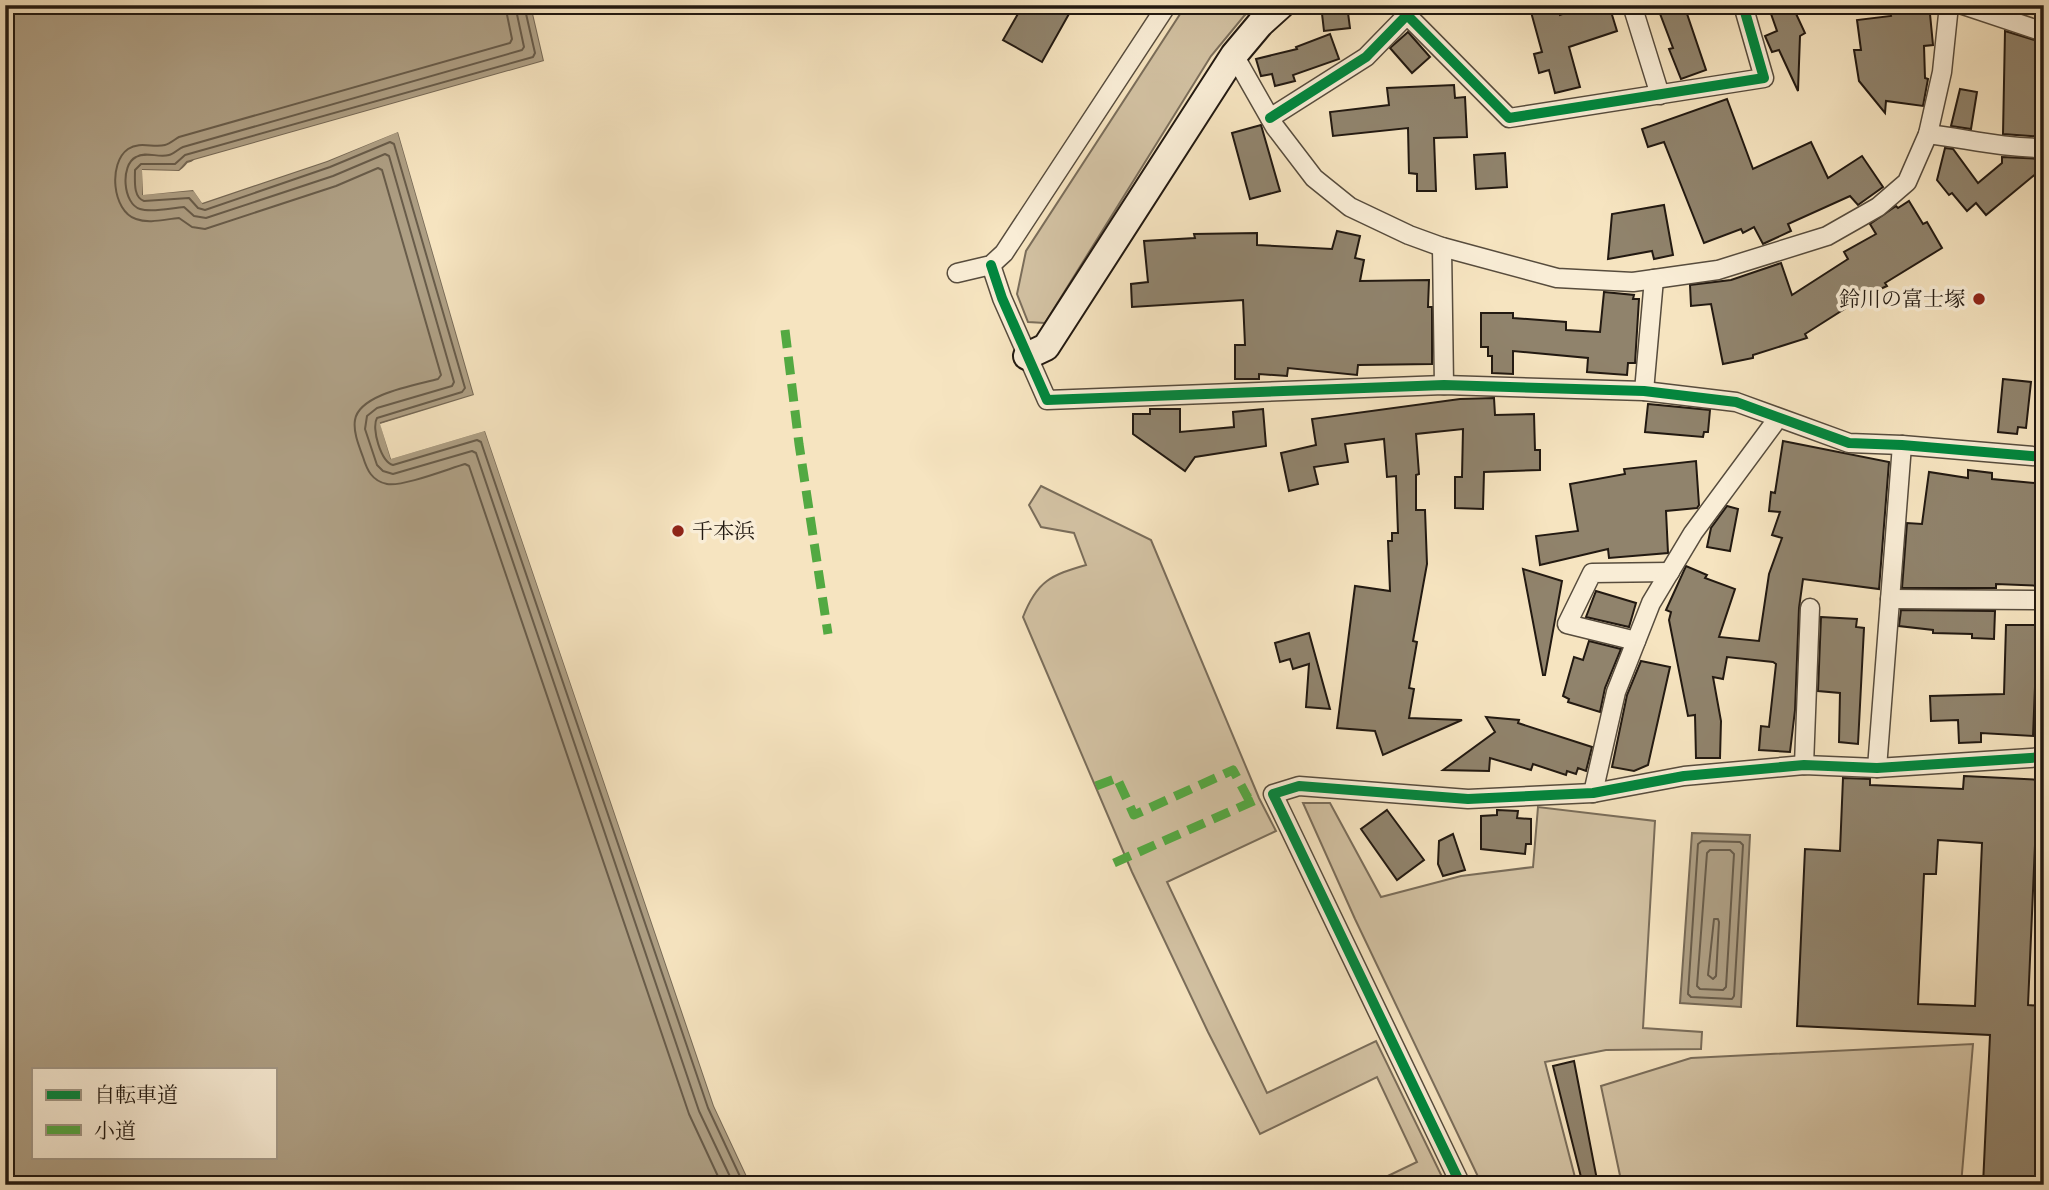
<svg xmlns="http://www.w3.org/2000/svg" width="2049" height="1190" font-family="Cardo,'Noto Serif JP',serif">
<rect width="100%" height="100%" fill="#f6e4c0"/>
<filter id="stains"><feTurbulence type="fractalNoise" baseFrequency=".00286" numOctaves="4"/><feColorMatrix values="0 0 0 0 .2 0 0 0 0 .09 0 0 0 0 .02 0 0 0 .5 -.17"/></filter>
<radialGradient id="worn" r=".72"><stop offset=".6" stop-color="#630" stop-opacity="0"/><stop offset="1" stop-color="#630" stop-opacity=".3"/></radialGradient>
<g fill="#d2c1a2" stroke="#7a6d5a" stroke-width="2">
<polygon points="1186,5 1256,5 1244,16 1211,56 1045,323 1028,322 1017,294 1026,251"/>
<path d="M1041,486L1151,540L1259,798L1276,831L1167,882L1267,1093L1376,1041L1446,1185H1369L1417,1162L1377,1077L1260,1134L1208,1032L1132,872L1023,617C1037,581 1051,575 1086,565L1074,533L1041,527L1029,505Z"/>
<polygon points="1303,803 1330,803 1381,897 1461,876 1533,867 1538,807 1655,821 1643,1028 1702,1032 1701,1049 1606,1050 1545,1062 1577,1185 1482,1185 1355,919"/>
<polygon points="1973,1044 1961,1185 1622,1185 1601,1086 1691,1058"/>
</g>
<g fill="#ae9f84" stroke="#766956" stroke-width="2" fill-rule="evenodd">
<path d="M5,5H531L544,61L187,162L179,171L143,170V194L194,190L203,203L327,161L398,131L474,395L381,423L391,458L485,430L714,1106L751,1185H5ZM33,1069H275V1157H33Z"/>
<polygon points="1692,833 1750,835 1741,1007 1680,1003"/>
</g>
<polygon fill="#f6e4c0" points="531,5 534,5 547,60 545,64 189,165 180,175 146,174 147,191 194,187 204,199 326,158 397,128 401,129 478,395 475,399 385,426 393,454 484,427 488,429 718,1104 755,1185 751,1185 714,1106 485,431 391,459 380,424 474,395 398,132 327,161 202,203 193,190 143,195 142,170 179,171 194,160 544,61"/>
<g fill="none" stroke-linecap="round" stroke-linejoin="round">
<g stroke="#685c4a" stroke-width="2">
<path d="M505,5L512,39L510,43L179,137C175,139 170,144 165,145C153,148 140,141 128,149C108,163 112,211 136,219C149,224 166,219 179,218L192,227L205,229L336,186L378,168L382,170L441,375L438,379C416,385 359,394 355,420C353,432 359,446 363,457C367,470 372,481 387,484C402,487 448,469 465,464L469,466L689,1114L722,1185"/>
<path d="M515,5L524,47L522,50L183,147C178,149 174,154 169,155C158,158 146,151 136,157C120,165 123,204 140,209C152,213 171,208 184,207L194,216L206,218L333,176L385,154L389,156L454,382L452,386L377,408L367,416L365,429L377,465L383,471L393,474L472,451L476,453L699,1111L734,1185"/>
<path d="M524,5L535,53L533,57L185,155L175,164H141L135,170C135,181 133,197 144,201L189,198L198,208L205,210L330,167L390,142L394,144L465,388L462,392L377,418C371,428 381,462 393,465L477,440L481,442L708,1108L744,1185"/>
<polygon points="1702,841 1740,842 1743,845 1734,996 1732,999 1691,997 1688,994 1698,844"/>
<polygon points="1710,850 1730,850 1734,854 1726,987 1723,990 1700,989 1697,986 1707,853"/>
<polygon points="1714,919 1718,919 1719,922 1716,976 1713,979 1708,975"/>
</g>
</g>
<g fill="#90836c" stroke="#221911" stroke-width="2" fill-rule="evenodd">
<polygon points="1023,5 1074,5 1042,62 1003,40"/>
<polygon points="1321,5 1347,5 1350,28 1324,31"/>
<polygon points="1558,5 1560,15 1588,5 1609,5 1617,31 1569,47 1580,87 1555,93 1549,70 1539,73 1534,54 1542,52 1531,12"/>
<polygon points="1674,5 1684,5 1706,70 1681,79 1669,49 1673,48 1659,11"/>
<polygon points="1772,5 1792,5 1805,33 1800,36 1798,91 1779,50 1772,52 1765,36 1777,31 1770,11 1774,9"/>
<polygon points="1889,5 1902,5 1930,14 1933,45 1924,46 1925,78 1928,79 1923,106 1886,101 1885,113 1859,81 1854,50 1861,50 1857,20 1891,16"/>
<polygon points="2005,31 2044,43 2044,137 2003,134"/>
<polygon points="1408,32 1430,57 1412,73 1390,48"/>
<polygon points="1330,34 1339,59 1293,75 1295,81 1275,86 1272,74 1261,76 1256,59 1297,49 1296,47"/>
<polygon points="1454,85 1455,98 1465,97 1467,137 1434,138 1436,191 1417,191 1417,174 1409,173 1408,128 1333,136 1330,112 1389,105 1387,88"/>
<polygon points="1960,89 1977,92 1971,129 1951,126"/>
<polygon points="1727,99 1753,169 1811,142 1828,178 1862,156 1883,187 1858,205 1850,196 1788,224 1791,231 1765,243 1763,244 1754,227 1743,233 1741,229 1704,243 1664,142 1648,147 1642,129"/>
<polygon points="1261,125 1280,191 1250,199 1232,133"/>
<polygon points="1945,148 1953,149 1978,183 2002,163 2002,157 2044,159 2044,167 1986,215 1976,203 1967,211 1952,193 1949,195 1937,180"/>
<polygon points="1505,153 1507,187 1476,189 1474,155"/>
<polygon points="1909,201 1923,224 1927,222 1942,248 1885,283 1887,286 1865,296 1805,334 1807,338 1753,355 1753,358 1723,364 1711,304 1691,306 1690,285 1731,280 1781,263 1792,295 1848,259 1844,252 1876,234 1870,224 1896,206 1898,208"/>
<polygon points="1664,205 1673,255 1654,259 1652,251 1608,259 1612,214"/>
<polygon points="1337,231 1360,236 1355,258 1364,260 1360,281 1429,280 1428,307 1432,307 1432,364 1358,365 1357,375 1288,368 1287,376 1259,374 1259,379 1235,379 1235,345 1245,345 1243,300 1132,307 1131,284 1148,282 1144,241 1195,238 1194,234 1257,233 1257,245 1332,249"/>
<polygon points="1604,292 1634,295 1633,299 1639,299 1635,363 1628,363 1627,375 1587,372 1588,358 1513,351 1513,374 1492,373 1492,356 1488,356 1488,347 1481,347 1481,313 1513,313 1513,318 1566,322 1566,330 1600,332"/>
<polygon points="2003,379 2031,382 2026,428 2018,427 2017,434 1998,432"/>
<polygon points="1494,398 1495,415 1534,414 1535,450 1540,450 1540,470 1484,472 1483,509 1455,508 1455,477 1462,477 1463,429 1416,434 1419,474 1416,475 1416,510 1425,510 1427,564 1413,641 1417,642 1409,688 1414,689 1409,718 1462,720 1383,755 1375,731 1337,728 1355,586 1390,591 1388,541 1392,541 1392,533 1398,533 1396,476 1387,477 1384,439 1345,444 1348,462 1314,467 1318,484 1289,491 1281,453 1316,445 1312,419 1460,399"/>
<polygon points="1648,404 1710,410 1708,432 1704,432 1703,437 1645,432"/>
<polygon points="1150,409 1180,409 1180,432 1234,427 1233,412 1263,409 1266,446 1195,457 1185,471 1133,434 1133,414 1150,414"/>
<polygon points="1783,441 1889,462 1879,589 1803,579 1799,608 1795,710 1790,752 1759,750 1761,726 1769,727 1776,664 1773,662 1727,657 1723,679 1713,677 1721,721 1720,758 1696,758 1695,715 1688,716 1669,620 1671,612 1666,610 1686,566 1707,575 1705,578 1735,589 1719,637 1759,641 1769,574 1782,538 1772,535 1780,512 1769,511 1771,492 1775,493"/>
<polygon points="1696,461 1699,505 1697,508 1666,511 1668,553 1609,558 1608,549 1540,565 1536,536 1578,531 1570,484 1625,474 1624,469"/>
<polygon points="1968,470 1992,473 1992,479 2044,484 2043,586 1996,584 1996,588 1902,588 1907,523 1922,524 1929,472 1968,478"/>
<polygon points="1727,506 1738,509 1730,551 1707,547 1711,528"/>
<polygon points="1523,569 1562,581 1545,675 1543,675"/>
<polygon points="1596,591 1636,603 1629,627 1586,617"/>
<polygon points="1901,610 1995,611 1994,639 1972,638 1972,634 1933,633 1933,630 1899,626"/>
<polygon points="1821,617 1857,619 1856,627 1864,628 1858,744 1839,742 1840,693 1818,691"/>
<polygon points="2006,625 2035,625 2035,645 2041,645 2040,687 2035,687 2033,736 1981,733 1981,742 1959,743 1958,720 1931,721 1930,696 2004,694"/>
<polygon points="1309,633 1317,662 1330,709 1306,707 1309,664 1293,669 1290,659 1280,662 1275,643"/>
<polygon points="1589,641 1621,649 1605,688 1600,712 1568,702 1569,699 1563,696 1574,657 1583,660"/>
<polygon points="1641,661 1670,667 1648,765 1634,771 1612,767 1627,695"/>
<polygon points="1486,717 1519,720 1518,723 1592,747 1586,771 1578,768 1576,774 1567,771 1566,775 1533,764 1531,770 1490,758 1489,771 1443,770 1495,732"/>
<path d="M1964,776L2044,780V846L2035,845L2028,1005L2040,1006L2038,1050H2044V1185H1983L1990,1035L1797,1026L1805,849L1840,851L1843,778L1870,779V785L1963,789ZM1938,840L1982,843L1975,1006L1918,1004L1924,874H1936Z"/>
<polygon points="1387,810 1424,860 1397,880 1361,829"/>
<polygon points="1497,810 1518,811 1517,818 1531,819 1531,844 1526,844 1525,854 1481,849 1481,816 1497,815"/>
<polygon points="1453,834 1465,870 1443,876 1438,864 1439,841"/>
<polygon points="1574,1061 1598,1185 1583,1185 1553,1066"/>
</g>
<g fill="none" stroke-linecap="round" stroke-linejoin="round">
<g stroke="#574c3d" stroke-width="21">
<g id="street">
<polyline points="1632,5 1660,95"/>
<polyline points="1963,5 2044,32"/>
<polyline points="1234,55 1275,127 1314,178 1350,207 1409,235 1442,247 1557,278 1633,282 1718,270 1827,236 1878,207 1907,182 1928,134 1942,72 1949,5"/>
<polyline points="1270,118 1366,57 1407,15 1509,118 1764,78 1743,5"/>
<path d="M1928,134C1968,139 2002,148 2044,148"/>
<polyline points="1442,247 1444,385"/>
<polyline points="991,265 1002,298 1047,400 1444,385 1644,391 1736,402 1849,443 1902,445 2044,457"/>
<polyline points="957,273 991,265 1004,253 1167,5"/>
<polyline points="1644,391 1654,279"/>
<polyline points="1890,599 2044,600"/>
<polyline points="1636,641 1567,624 1592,573 1670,572"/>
<polyline points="1804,765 1810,608"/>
<polyline points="1877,768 1902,445"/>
<polyline points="1593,793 1616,692 1651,603 1693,533 1778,418"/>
<polyline points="1461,1185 1273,794 1299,786 1468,799 1593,793 1684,776 1804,765 1877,768 2044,757"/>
</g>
</g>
<g stroke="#221911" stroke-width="30">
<polyline id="secondary" points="1027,356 1046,347 1234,55 1260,24 1281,5"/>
</g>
<use href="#street" stroke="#f9edd6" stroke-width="18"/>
<use href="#secondary" stroke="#f9edd6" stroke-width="26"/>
<g stroke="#53a942" stroke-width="9" stroke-dasharray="18 9" stroke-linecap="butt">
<polyline points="785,330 799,444 828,634"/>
<polyline points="1096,786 1117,778 1134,815 1233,770 1248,798 1259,798"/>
<polyline points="1114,863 1256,800"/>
</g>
<g stroke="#f9edd6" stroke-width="15">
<g id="cycleway">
<polyline points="1270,118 1366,57 1407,15 1509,118 1764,78 1743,5"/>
<polyline points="991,265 1002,298 1047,400 1444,385 1644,391 1736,402 1849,443 1902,445 2044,457"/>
<polyline points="1461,1185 1273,794 1299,786 1468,799 1593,793 1684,776 1804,765 1877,768 2044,757"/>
</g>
</g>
<use href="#cycleway" stroke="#00873e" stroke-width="10"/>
</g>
<g fill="#8f2418" stroke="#f9edd6" stroke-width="2.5">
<circle cx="1979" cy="299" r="7"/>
<circle cx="678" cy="531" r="7"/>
</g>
<g text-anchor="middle" stroke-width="7" stroke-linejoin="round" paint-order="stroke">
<g font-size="21" fill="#221911" stroke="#f9edd6" text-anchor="end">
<text x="1965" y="306">鈴川の富士塚</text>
<text x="692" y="538" text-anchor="start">千本浜</text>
</g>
</g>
<rect width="2049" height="1190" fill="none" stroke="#f6e4c0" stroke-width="28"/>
<rect x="7" y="7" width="2035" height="1176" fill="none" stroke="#221911" stroke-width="3.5"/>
<rect x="14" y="14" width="2021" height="1162" fill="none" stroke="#221911" stroke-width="2"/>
<rect x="32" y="1068" width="245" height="91" fill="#f9edd6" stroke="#a39887" stroke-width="2"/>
<rect x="46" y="1090" width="35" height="10" fill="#00873e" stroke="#a39887" stroke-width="2"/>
<text x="94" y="1102" font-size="21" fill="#221911">自転車道</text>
<rect x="46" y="1125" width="35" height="10" fill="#53a942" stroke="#a39887" stroke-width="2"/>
<text x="94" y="1138" font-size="21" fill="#221911">小道</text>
<rect width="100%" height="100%" filter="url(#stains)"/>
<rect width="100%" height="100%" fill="url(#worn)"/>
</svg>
